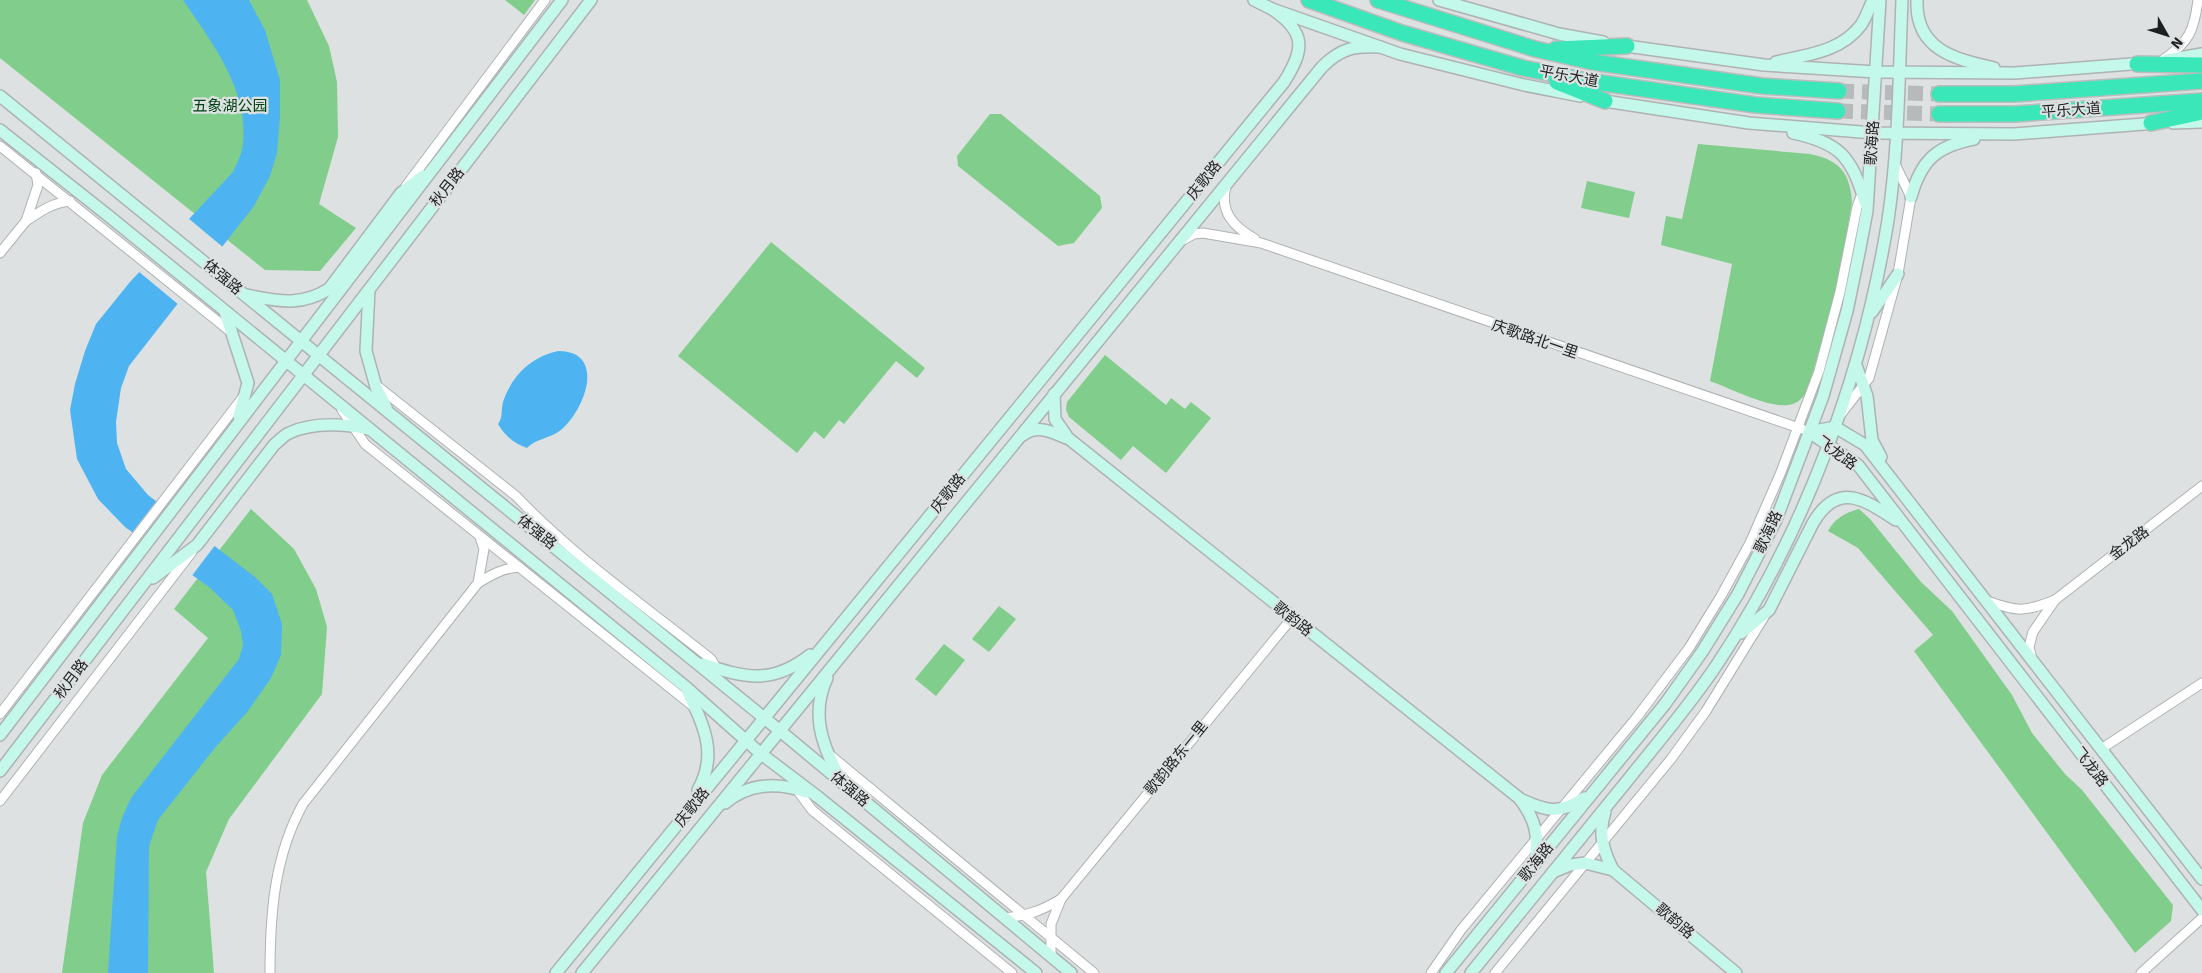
<svg xmlns="http://www.w3.org/2000/svg" width="2202" height="973" font-family="Signika,'Noto Sans SC',sans-serif">
<rect width="100%" height="100%" fill="#dde1e1"/>
<g fill="#81cd8b">
<polygon points="0,0 307,0 329,46 337,82 338,137 319,204 356,228 320,271 265,270 0,58"/>
<polygon points="505,0 535,0 524,15"/>
<polygon points="990,114 1001,114 1100,196 1102,208 1074,243 1058,246 958,166 957,156"/>
<path d="M1698,144L1810,154C1839,160 1850,172 1852,202L1838,285L1808,389C1805,394 1802,400 1795,403C1777,413 1730,388 1710,381L1732,264L1661,245L1666,216L1682,219Z"/>
<polygon points="1587,181 1635,192 1629,218 1581,208"/>
<polygon points="771,242 925,368 917,378 896,361 844,424 839,420 824,439 815,431 797,453 678,356"/>
<polygon points="1105,355 1166,405 1171,398 1185,409 1191,402 1211,418 1166,473 1133,446 1121,460 1069,417 1066,410 1067,402"/>
<polygon points="251,509 294,549 316,589 327,627 322,694 229,819 206,872 214,973 62,973 83,823 102,775 208,638 174,609"/>
<path d="M1859,509L1870,519L1921,582L1952,611L2012,695L2032,733L2065,774L2082,790L2173,905L2171,921L2135,953L1914,651L1933,635L1858,548L1828,531C1835,518 1845,513 1859,509Z"/>
<polygon points="999,606 1016,619 989,652 972,639"/>
<polygon points="944,644 965,660 936,696 915,679"/>
</g>
<g fill="#4db4f1">
<path d="M183,0H249L265,30L280,80V117L277,153L270,176L254,206L129,366L121,388L116,422L117,443L126,469L148,495L255,577L272,594L282,624L281,655L271,678L248,711L214,749L158,820L149,846L148,973H108L117,836L122,818L131,798L239,659L243,645L241,631L233,610L209,587L125,527L98,499L77,459L70,410L75,384L85,351L96,324L130,282L233,172C236,165 240,158 242,150C252,94 213,44 183,0Z"/>
<path d="M558,351C607,351 585,410 561,430C551,438 535,439 527,448C514,443 505,436 498,424C503,418 501,409 503,402C512,375 531,357 558,351Z"/>
</g>
<g fill="#dde1e1">
<polygon points="188,218 224,248 179,305 138,271"/>
<polygon points="158,499 216,544 191,577 131,534"/>
</g>
<g fill="none" stroke-linecap="round" stroke-linejoin="round">
<g stroke="#b7baba" stroke-width="15" stroke-dasharray="15 8" stroke-linecap="butt">
<polyline points="1839,91 1939,94"/>
<polyline points="1838,111 1939,114"/>
</g>
<g stroke="#aeb2b2" stroke-width="11">
<g id="street">
<path d="M2164,59C2189,42 2194,31 2198,0"/>
<polyline points="0,146 231,332"/>
<path d="M36,173L38,185L26,221C41,211 52,203 70,201"/>
<polyline points="406,186 545,0"/>
<path d="M1226,186C1219,212 1234,227 1255,239"/>
<polyline points="1183,240 1194,234 1203,233 1261,243 1802,429"/>
<polyline points="0,253 26,221"/>
<path d="M376,385L516,496C574,557 645,606 711,659L718,671"/>
<polyline points="342,410 365,444 694,707"/>
<polyline points="1841,414 1869,378 1898,274 1911,197 1895,164"/>
<path d="M480,537L484,549L478,583C491,575 503,568 519,567"/>
<path d="M1987,601C2018,612 2025,612 2055,600"/>
<polyline points="2032,659 2029,647 2033,632 2055,600 2202,486"/>
<polyline points="0,714 243,397"/>
<polyline points="2101,749 2202,683"/>
<polyline points="830,755 1094,973"/>
<polyline points="795,787 812,810 1012,973"/>
<polyline points="0,801 192,552"/>
<path d="M1005,918C1029,915 1041,911 1061,899L1292,618"/>
<polyline points="1051,956 1051,924 1061,899"/>
<path d="M270,973C270,915 274,856 303,804L478,583"/>
<polyline points="1431,973 1461,930 1637,717 1689,648 1721,596 1750,543 1781,472 1819,371 1840,292 1857,207 1863,191"/>
<polyline points="1495,973 1671,759 1706,711 1764,617"/>
<polyline points="2141,973 2202,918"/>
</g>
</g>
<g stroke="#aeb2b2" stroke-width="14">
<g id="secondary">
<polyline points="1254,0 1272,9 1400,54 1524,85 1580,96"/>
<polyline points="1439,0 1559,34 1603,42"/>
<path d="M1917,0C1915,50 1955,59 1994,68"/>
<polyline points="1619,45 1764,65 1876,72 2015,73 2144,63"/>
<polyline points="2167,60 2202,54"/>
<path d="M1776,62C1806,55 1841,52 1861,25C1866,18 1869,8 1873,0"/>
<polyline points="0,96 779,730 1071,973"/>
<polyline points="1598,100 1749,123 1873,133 2014,134 2157,123"/>
<polyline points="2173,123 2202,122"/>
<polyline points="0,130 110,217 687,688 760,753 818,797 1036,973"/>
<path d="M1793,133C1840,143 1851,156 1865,202"/>
<path d="M1911,197C1921,160 1937,146 1974,139"/>
<polyline points="369,290 366,351 376,387 386,407"/>
<path d="M246,295C278,301 300,307 329,289L401,193L423,176"/>
<polyline points="225,312 248,383 239,416"/>
<polyline points="1872,312 1898,274"/>
<polyline points="1856,365 1867,396 1872,440 1881,457"/>
<path d="M1054,394L1055,419L1068,438L1519,798C1536,820 1539,835 1535,862"/>
<polyline points="1809,432 1858,465 2202,910"/>
<polyline points="1809,432 1835,427 1865,445 2202,879"/>
<path d="M1023,435C1037,424 1052,432 1066,438"/>
<path d="M153,578L197,545L274,445C279,441 284,435 289,433C313,422 344,424 369,429"/>
<path d="M1741,633L1769,610L1813,523C1838,480 1865,500 1896,520"/>
<path d="M703,664C745,678 772,685 810,655"/>
<path d="M827,678C811,712 821,744 839,776"/>
<path d="M688,692C704,727 718,754 698,790"/>
<polyline points="0,735 562,0"/>
<polyline points="0,771 591,0"/>
<path d="M1520,799C1546,811 1559,815 1584,798"/>
<path d="M725,803C749,783 777,782 806,792"/>
<path d="M1605,812C1598,834 1603,850 1613,870"/>
<polyline points="1553,872 1570,865 1585,863 1613,870 1736,973"/>
<path d="M556,973L1284,82C1305,49 1306,32 1272,9"/>
<path d="M582,973L1322,67C1341,48 1354,46 1380,47"/>
<polyline points="1446,973 1665,704 1702,652 1738,594 1776,520 1823,396 1847,311 1859,253 1867,211 1880,0"/>
<path d="M1471,973C1523,909 1575,845 1627,781C1658,742 1691,704 1718,663C1805,532 1863,375 1888,220C1899,147 1899,73 1902,0"/>
</g>
</g>
<g stroke="#bcbcbc" stroke-width="18">
<g id="highway">
<polyline points="1309,0 1402,33 1523,68 1588,81 1756,105 1838,111"/>
<polyline points="1378,0 1535,49 1592,62 1762,86 1839,91"/>
<polyline points="1556,49 1627,46"/>
<polyline points="2137,64 2202,65"/>
<polyline points="1557,82 1605,101"/>
<polyline points="1939,94 2014,94 2202,81"/>
<polyline points="1939,114 2015,114 2202,101"/>
<polyline points="2151,123 2202,112"/>
</g>
</g>
<use href="#street" stroke="#fff" stroke-width="9"/>
<use href="#secondary" stroke="#c4f8ea" stroke-width="11"/>
<use href="#highway" stroke="#39e7b9" stroke-width="15"/>
</g>
<g text-anchor="middle" stroke-width="4.5" stroke-linejoin="round" paint-order="stroke">
<g font-size="15" fill="#1e2020" stroke="#dde1e1">
<text transform="translate(1569 76) rotate(11)" y="5">平乐大道</text>
<text transform="translate(2071 110) rotate(-4)" y="5">平乐大道</text>
<text transform="translate(1872 143) rotate(-86)" y="5">歌海路</text>
<text transform="translate(1204 180) rotate(-51)" y="5">庆歌路</text>
<text transform="translate(447 187) rotate(-52)" y="5">秋月路</text>
<text transform="translate(223 277) rotate(40)" y="5">体强路</text>
<text transform="translate(1535 339) rotate(19)" y="5">庆歌路北一里</text>
<text transform="translate(1837 453) rotate(36)" y="5">飞龙路</text>
<text transform="translate(948 493) rotate(-51)" y="5">庆歌路</text>
<text transform="translate(537 532) rotate(39)" y="5">体强路</text>
<text transform="translate(1768 532) rotate(-65)" y="5">歌海路</text>
<text transform="translate(2129 543) rotate(-37)" y="5">金龙路</text>
<text transform="translate(1293 619) rotate(39)" y="5">歌韵路</text>
<text transform="translate(71 679) rotate(-53)" y="5">秋月路</text>
<text transform="translate(1176 758) rotate(-51)" y="5">歌韵路东一里</text>
<text transform="translate(2091 767) rotate(52)" y="5">飞龙路</text>
<text transform="translate(850 789) rotate(40)" y="5">体强路</text>
<text transform="translate(692 807) rotate(-51)" y="5">庆歌路</text>
<text transform="translate(1536 862) rotate(-51)" y="5">歌海路</text>
<text transform="translate(1675 921) rotate(40)" y="5">歌韵路</text>
</g>
<g font-size="15" fill="#004013" stroke="#dde1e1">
<text x="230" y="111">五象湖公园</text>
</g>
</g>
<g transform="translate(2167 35) rotate(129)" stroke="#dde1e1" stroke-width="4" paint-order="stroke">
<path d="M0-4L9 19L0 12L-9 19Z" fill="#1e2020"/>
<text y="-8" font-size="14" font-weight="bold" text-anchor="middle" fill="#1e2020">N</text>
</g>
</svg>
